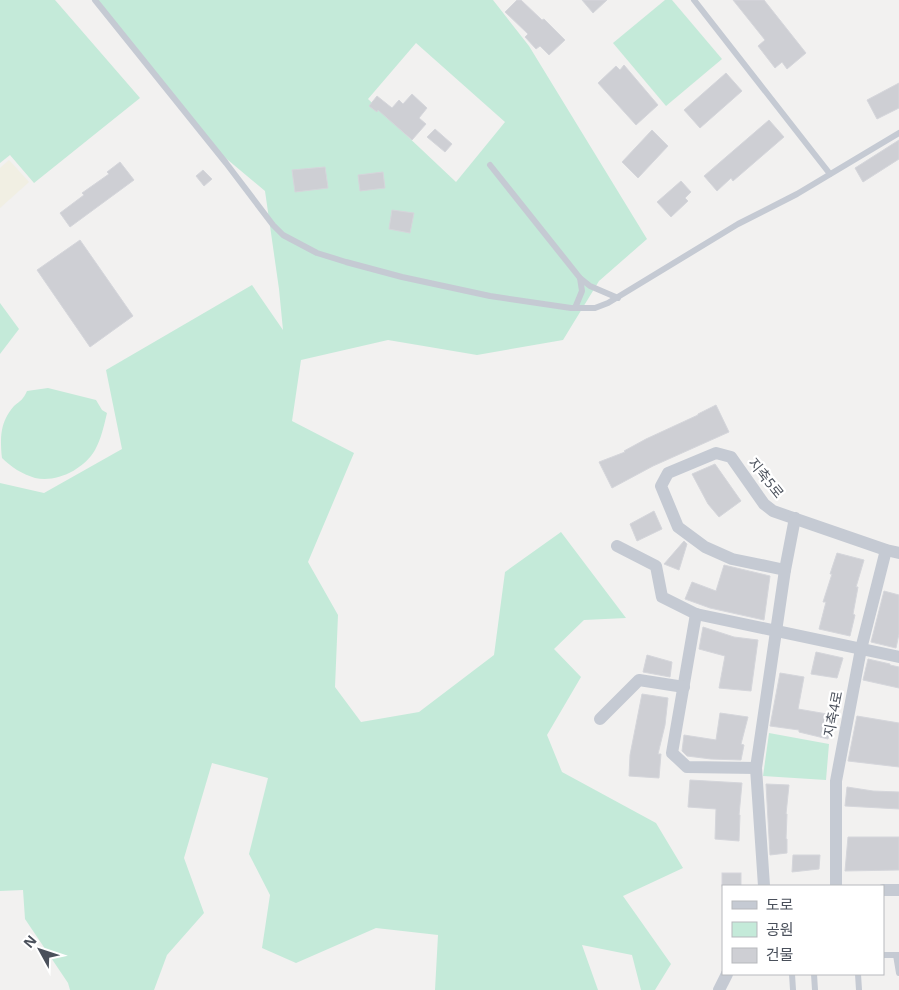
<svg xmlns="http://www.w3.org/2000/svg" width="899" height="990" font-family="'Noto Sans','Noto Sans KR',sans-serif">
<rect width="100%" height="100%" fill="#f2f1f0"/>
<g fill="#c4ead9" fill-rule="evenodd">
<polygon points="0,0 55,0 140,98 34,183 10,155 0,163"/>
<path d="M93,0H493L529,46L647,239L599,281L563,340L477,355L388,340L301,360L292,421L354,453L308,562L338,615L335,687L361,722L419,712L494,655L505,572L561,532L626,618L584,620L554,649L581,677L547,735L562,772L656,823L683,868L623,896L671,964L655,990H641L632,955L582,945L598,990H435L438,935L376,928L296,963L262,948L270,895L249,854L268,778L212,763L184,858L204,913L167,955L154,990H70L68,983L25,919L23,890L0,891V483L44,493L122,449L106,370L252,285L283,330L279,289L265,191L210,145ZM416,43L505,122L456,182L368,99Z"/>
<polygon points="665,0 672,0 722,59 666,106 613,43"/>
<polygon points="0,303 19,329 0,354"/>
<path d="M48,388L96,400L102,410L107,413C104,426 101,439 95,450C84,469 57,483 35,478C22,474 11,467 2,458C0,437 0,422 14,406C21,400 23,400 27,391Z"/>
<polygon points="769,733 829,744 826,780 763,776"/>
</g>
<polygon fill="#f1efe3" points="9,160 29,182 0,208 0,168"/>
<g fill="#cecfd4" stroke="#d5d6db">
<polygon points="517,0 521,0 542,20 544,19 565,40 549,55 540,46 536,49 525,37 528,34 505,12"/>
<polygon points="582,0 607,0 593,13"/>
<polygon points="733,0 764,0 806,53 787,69 782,62 775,68 758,46 765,40"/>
<polygon points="624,65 658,105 636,125 598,83 616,66 620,70"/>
<polygon points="726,73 742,91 700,128 684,110"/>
<polygon points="899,83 899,108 877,119 867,100"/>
<polygon points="412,94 427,108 419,118 426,124 412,140 378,110 377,112 369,106 377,96 392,108 399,100 403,104"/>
<polygon points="769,120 784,137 733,181 731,178 717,191 704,176"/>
<polygon points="435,129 452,144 445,152 427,137"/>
<polygon points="652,130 668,146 638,178 622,162"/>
<polygon points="899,140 899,159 863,182 855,168"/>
<polygon points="120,162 134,180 70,227 60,213 84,195 82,193 109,174 107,172"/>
<polygon points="325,167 328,188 295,192 292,170"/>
<polygon points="203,170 212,179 204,186 196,176"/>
<polygon points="383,172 385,188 360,191 358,175"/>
<polygon points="681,181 691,192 685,198 688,201 671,217 657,202"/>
<polygon points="392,210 414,213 410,233 389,229"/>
<polygon points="80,240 133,316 90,347 37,270"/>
<polygon points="716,405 729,432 653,466 612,488 599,462 625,452 624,451 646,439 698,415 698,414"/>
<polygon points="715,464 741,501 719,517 708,504 692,474"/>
<polygon points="654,511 662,529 637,541 630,524"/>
<polygon points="684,541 687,544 679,570 664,564"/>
<polygon points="837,553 864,560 856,587 858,587 853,614 855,615 850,636 819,629 826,602 823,602 832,574 830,574"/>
<polygon points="724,565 770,576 764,620 710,608 685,599 692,582 716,591"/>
<polygon points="884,591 899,595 899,634 896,648 871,642"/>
<polygon points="703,627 734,637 758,640 751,691 719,688 725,656 699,649"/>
<polygon points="816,652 843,658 837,678 811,674"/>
<polygon points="647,655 672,662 670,677 643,672"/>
<polygon points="868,659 890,664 890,665 899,667 899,688 863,680"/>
<polygon points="780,673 804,677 798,709 833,715 828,739 799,732 799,730 770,726"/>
<polygon points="642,694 668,698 665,725 658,754 661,754 659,778 629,776 630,755"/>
<polygon points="720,713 748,717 741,744 744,745 741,760 711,759 687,756 682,751 684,735 716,740"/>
<polygon points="857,716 899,723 899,767 848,761"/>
<polygon points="690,780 742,783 739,815 740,815 739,841 715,839 716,809 688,807"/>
<polygon points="766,784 789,785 786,814 787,814 786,839 787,839 787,853 770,855"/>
<polygon points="847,787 873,791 899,792 899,809 845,806"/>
<polygon points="848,837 899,837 899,870 845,871"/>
<polygon points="793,855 820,855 819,869 792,872"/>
<rect x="722" y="873" width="19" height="13"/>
</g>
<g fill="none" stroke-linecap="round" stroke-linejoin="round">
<g stroke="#c5cad3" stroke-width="6">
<polyline points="95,0 226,163 273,225 283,235 317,253 346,262 402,277 490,296 571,308 595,308 608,303 738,224 797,194 899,133"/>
<polyline points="694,0 830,174"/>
<polyline points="490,165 580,278"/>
<polyline points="575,308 582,291 580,278 590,286 618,298"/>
<polyline points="883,955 898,955"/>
<polyline points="896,955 899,973"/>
<polyline points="792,974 793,990"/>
<polyline points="814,974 815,990"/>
<polyline points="858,974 859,990"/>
</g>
<g stroke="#c5cad3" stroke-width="12">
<polyline points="617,546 656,566 662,597 696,614 899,657"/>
<polyline points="785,570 732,559 705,547 678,527 661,486 668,473 716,453 731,457 764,504 773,511 886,550 899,553"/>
<polyline points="696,614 672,753 687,767 756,768"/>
<polyline points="600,719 639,680 684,687"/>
<polyline points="764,886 756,768 785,570 795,518"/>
<polyline points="836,886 836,781 861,649 886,550"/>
<polyline points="883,890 899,890"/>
<polyline points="719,990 727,974"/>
</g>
</g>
<g text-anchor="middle" stroke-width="4.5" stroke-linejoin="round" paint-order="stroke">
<g font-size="14" fill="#4a505b" stroke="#fff">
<text transform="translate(766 478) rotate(51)" y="5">지축5로</text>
<text transform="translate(833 714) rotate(-79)" y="5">지축4로</text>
</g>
</g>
<rect x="722" y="885" width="162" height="90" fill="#ffffff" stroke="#b7b9bd"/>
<rect x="732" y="901" width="25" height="8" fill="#c5cad3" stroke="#b7b9bd"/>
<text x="766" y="910" font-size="15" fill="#4a505b">도로</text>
<rect x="732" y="922" width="25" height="15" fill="#c4ead9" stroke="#b7b9bd"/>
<text x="766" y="935" font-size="15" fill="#4a505b">공원</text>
<rect x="732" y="948" width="25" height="15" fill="#cecfd4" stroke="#b7b9bd"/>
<text x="766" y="960" font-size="15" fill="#4a505b">건물</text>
<g transform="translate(40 950) rotate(310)" stroke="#ffffff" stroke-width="4" paint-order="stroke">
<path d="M0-4L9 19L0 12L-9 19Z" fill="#4a505b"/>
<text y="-8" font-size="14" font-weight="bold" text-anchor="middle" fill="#4a505b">N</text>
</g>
</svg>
